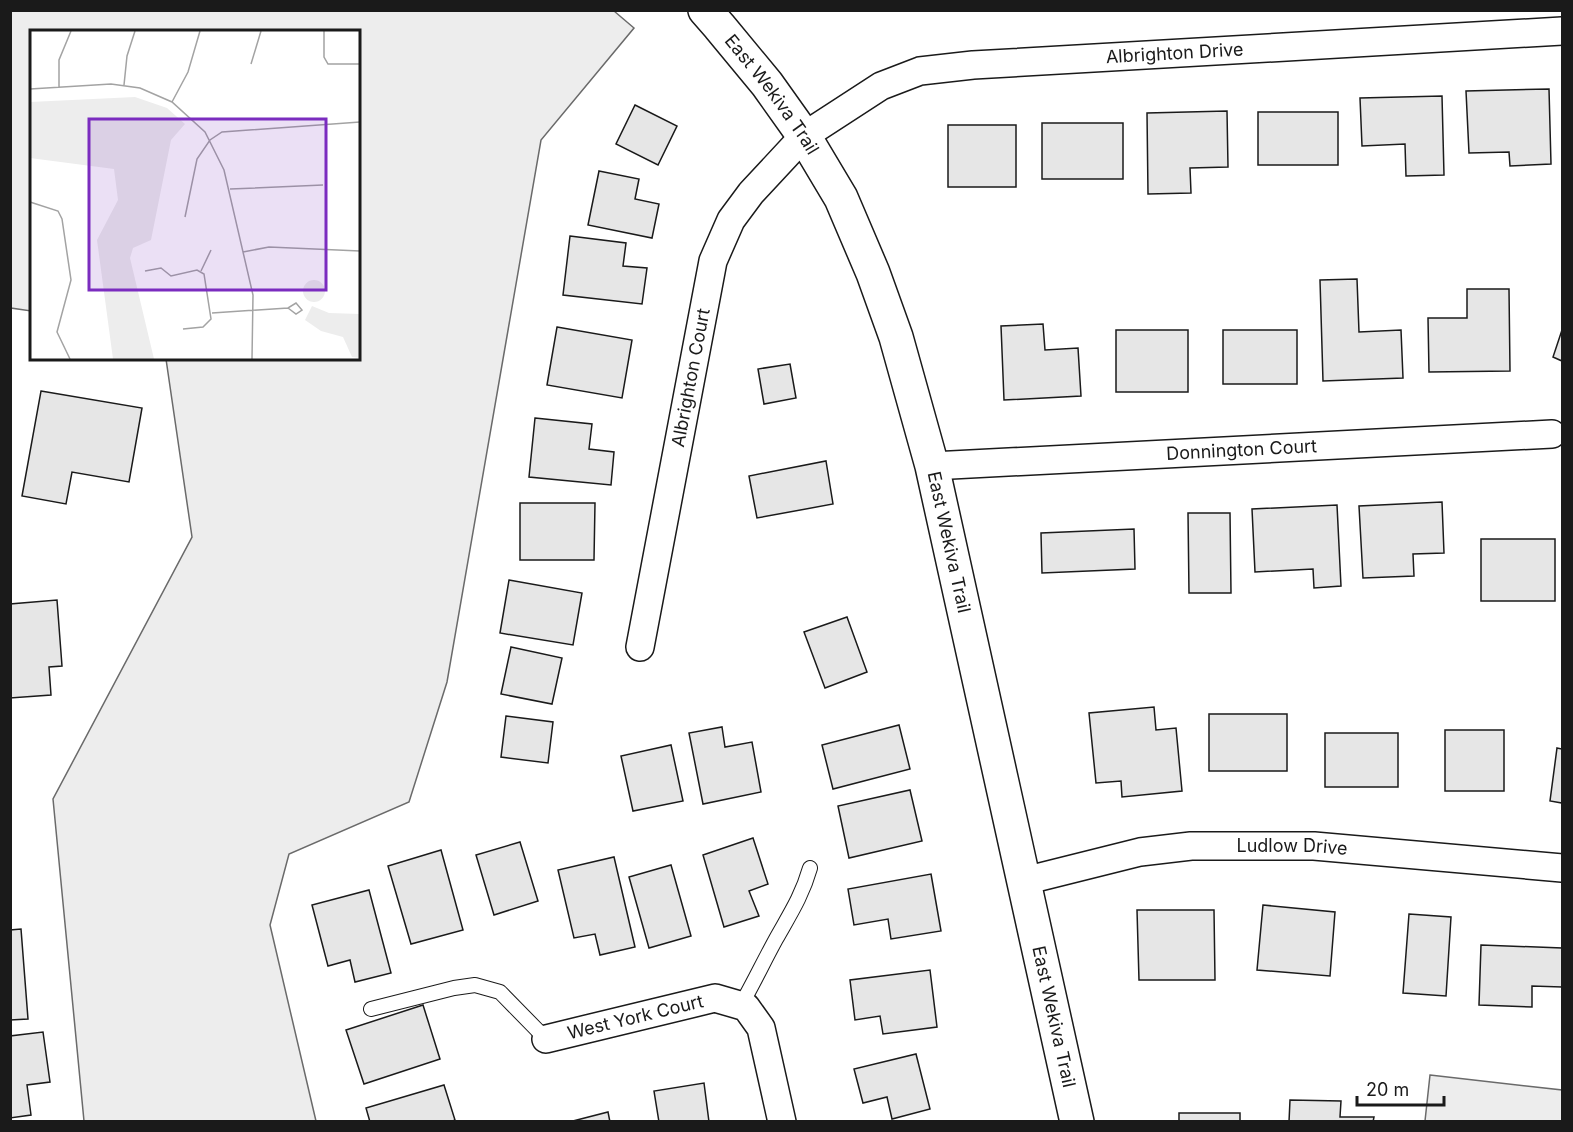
<svg xmlns="http://www.w3.org/2000/svg" width="1573" height="1132" font-family="Inter,sans-serif">
<rect width="100%" height="100%" fill="#fff"/>
<g fill="#ededed" stroke="#6a6a6a" stroke-width="1.5">
<polygon points="614,11 634,28 541,140 447,682 409,802 289,854 270,925 316,1121 84,1121 53,799 192,537 166,359 358,358 358,32 32,32 31,311 11,308 11,11"/>
<polygon points="1430,1075 1562,1090 1562,1121 1425,1121"/>
</g>
<g fill="#e6e6e6" stroke="#1a1a1a" stroke-width="1.5">
<polygon points="1549,89 1551,164 1510,166 1509,152 1469,153 1466,91"/>
<polygon points="1442,96 1444,175 1406,176 1405,144 1362,146 1360,98"/>
<polygon points="635,105 677,126 658,165 616,144"/>
<polygon points="1227,111 1228,167 1190,168 1191,193 1148,194 1147,113"/>
<rect x="1258" y="112" width="80" height="53"/>
<rect x="1042" y="123" width="81" height="56"/>
<rect x="948" y="125" width="68" height="62"/>
<polygon points="599,171 639,179 635,199 659,204 652,238 588,225"/>
<polygon points="570,236 626,243 623,266 647,268 642,304 563,295"/>
<polygon points="1357,279 1359,332 1401,330 1403,378 1323,381 1320,280"/>
<polygon points="1467,289 1509,289 1510,371 1429,372 1428,318 1467,318"/>
<polygon points="1043,324 1045,350 1078,348 1081,396 1004,400 1001,326"/>
<polygon points="557,327 632,340 622,398 547,385"/>
<rect x="1116" y="330" width="72" height="62"/>
<rect x="1223" y="330" width="74" height="54"/>
<polygon points="1562,330 1562,361 1553,357"/>
<polygon points="790,364 796,398 764,404 758,369"/>
<polygon points="41,391 142,408 129,482 72,472 66,504 22,496"/>
<polygon points="535,418 592,424 589,449 614,452 611,485 529,477"/>
<polygon points="826,461 833,504 757,518 749,476"/>
<polygon points="1442,502 1444,553 1413,554 1414,576 1363,578 1359,506"/>
<polygon points="520,503 595,503 594,560 520,560"/>
<polygon points="1337,505 1341,586 1314,588 1313,569 1255,572 1252,509"/>
<polygon points="1188,513 1230,513 1231,593 1189,593"/>
<polygon points="1134,529 1135,569 1042,573 1041,533"/>
<rect x="1481" y="539" width="74" height="62"/>
<polygon points="509,580 582,593 573,645 500,633"/>
<polygon points="57,600 62,666 49,667 51,695 10,698 10,604"/>
<polygon points="847,617 867,672 825,688 804,632"/>
<polygon points="511,647 562,658 552,704 501,694"/>
<polygon points="1154,707 1156,730 1176,728 1182,791 1122,797 1121,781 1096,783 1089,713"/>
<rect x="1209" y="714" width="78" height="57"/>
<polygon points="506,716 553,722 548,763 501,757"/>
<polygon points="899,725 910,769 833,789 822,745"/>
<polygon points="722,727 725,747 752,742 761,792 703,804 689,733"/>
<rect x="1445" y="730" width="59" height="61"/>
<rect x="1325" y="733" width="73" height="54"/>
<polygon points="671,745 683,801 633,811 621,756"/>
<polygon points="1557,748 1562,749 1562,803 1550,801"/>
<polygon points="910,790 922,841 849,858 838,806"/>
<polygon points="753,838 768,884 749,891 759,916 724,927 703,855"/>
<polygon points="520,842 538,901 494,915 476,855"/>
<polygon points="441,850 463,930 411,944 388,866"/>
<polygon points="614,857 635,947 600,955 595,934 574,938 558,870"/>
<polygon points="671,865 691,936 649,948 629,877"/>
<polygon points="931,874 941,931 891,939 888,919 854,925 848,889"/>
<polygon points="369,890 391,973 355,982 350,960 328,966 312,905"/>
<polygon points="1263,905 1335,912 1330,976 1257,970"/>
<polygon points="1137,910 1214,910 1215,980 1139,980"/>
<polygon points="1409,914 1451,917 1446,996 1403,993"/>
<polygon points="21,929 28,1019 10,1020 10,930"/>
<polygon points="1481,945 1562,948 1562,987 1532,986 1532,1007 1479,1005"/>
<polygon points="930,970 937,1027 883,1034 880,1016 855,1020 850,980"/>
<polygon points="423,1005 440,1059 364,1084 346,1030"/>
<polygon points="43,1032 50,1082 27,1085 31,1115 10,1118 10,1036"/>
<polygon points="916,1054 930,1109 892,1119 887,1097 863,1103 854,1069"/>
<polygon points="704,1083 709,1122 659,1122 654,1091"/>
<polygon points="444,1085 455,1120 450,1122 370,1122 366,1108"/>
<polygon points="1290,1100 1341,1101 1340,1117 1374,1117 1373,1122 1289,1122"/>
<polygon points="608,1112 610,1122 569,1122"/>
<rect x="1179" y="1113" width="61" height="9"/>
</g>
<g fill="none" stroke-linecap="round" stroke-linejoin="round">
<g stroke="#1a1a1a" stroke-width="16">
<g id="service">
<path d="M741,1005C753,984 764,961 776,939C790,914 802,896 810,868"/>
<polyline points="371,1009 454,988 475,985 500,992 546,1039"/>
</g>
</g>
<g stroke="#1a1a1a" stroke-width="30">
<g id="minor">
<path id="s1" d="M932,466L1552,434"/>
<path id="s2" d="M640,647L713,261L731,220L751,193L804,136L881,86L920,71L973,65L1562,31"/>
<path id="s3" d="M1024,881L1140,852L1191,846H1314L1562,868"/>
<path id="s4" d="M546,1039L715,998L746,1007L761,1028L782,1122"/>
</g>
</g>
<g stroke="#1a1a1a" stroke-width="36">
<g id="tertiary">
<path id="s5" d="M705,10L719,26L767,84L804,136L841,198L873,273L896,337L932,466L1077,1122"/>
</g>
</g>
<use href="#service" stroke="#fff" stroke-width="14"/>
<use href="#minor" stroke="#fff" stroke-width="27"/>
<use href="#tertiary" stroke="#fff" stroke-width="33"/>
</g>
<g text-anchor="middle" stroke-width="4.5" stroke-linejoin="round" paint-order="stroke">
<g font-size="18" fill="#1a1a1a" stroke="#fff">
<text dy="6" stroke="none"><textPath href="#s2" startOffset="938">Albrighton Drive</textPath></text>
<text dy="6" stroke="none"><textPath href="#s5" startOffset="108">East Wekiva Trail</textPath></text>
<text dy="6" stroke="none"><textPath href="#s2" startOffset="274">Albrighton Court</textPath></text>
<text dy="6" stroke="none"><textPath href="#s1" startOffset="310">Donnington Court</textPath></text>
<text dy="6" stroke="none"><textPath href="#s5" startOffset="594">East Wekiva Trail</textPath></text>
<text dy="6" stroke="none"><textPath href="#s3" startOffset="272">Ludlow Drive</textPath></text>
<text dy="6" stroke="none"><textPath href="#s5" startOffset="1080">East Wekiva Trail</textPath></text>
<text dy="6" stroke="none"><textPath href="#s4" startOffset="92">West York Court</textPath></text>
</g>
</g>
<g transform="translate(30 30)">
<rect width="330" height="330" fill="#fff"/>
<path d="M105,67L137,78L155,94L141,110L121,210L103,218L100,228L124,329H83L67,210L88,170L84,139L0,128V72ZM273 261a11 11 0 1 1 22 0a11 11 0 1 1-22 0ZM282,276L299,283L330,284V328L322,327L313,307L291,301L275,290Z" fill="#ededed"/>
<path fill="none" stroke="#a3a3a3" stroke-width="1.5" d="M294,1V27L298,34H330M221,34L231,1M94,55L97,26L105,1M29,57V30L41,1M0,59L81,54L110,58L142,72L175,102L194,140L223,265L222,329M142,72L158,42L170,1M200,159L293,155M0,172L28,181L32,189L41,250L27,302L40,329M155,187L167,129L180,110L192,102L330,92M213,222L239,217L330,221M115,241L131,238L141,246L167,240L174,244L181,289L173,297L153,299M171,241L181,220M182,283L258,278L266,273L272,280L266,284L258,278"/>
<path fill="#7b2cbf" fill-opacity="0.15" stroke="#7b2cbf" stroke-width="3" d="M59,89H296V260H59Z"/>
<rect width="330" height="330" fill="none" stroke="#1a1a1a" stroke-width="3"/>
</g>
<rect width="1573" height="1132" fill="none" stroke="#1a1a1a" stroke-width="24"/>
<path d="M1357 1096v9h87v-9" fill="none" stroke="#1a1a1a" stroke-width="3"/>
<text x="1366" y="1096" font-size="18" fill="#1a1a1a" stroke="#ffffff" stroke-width="4.5" paint-order="stroke">20 m</text>
</svg>
